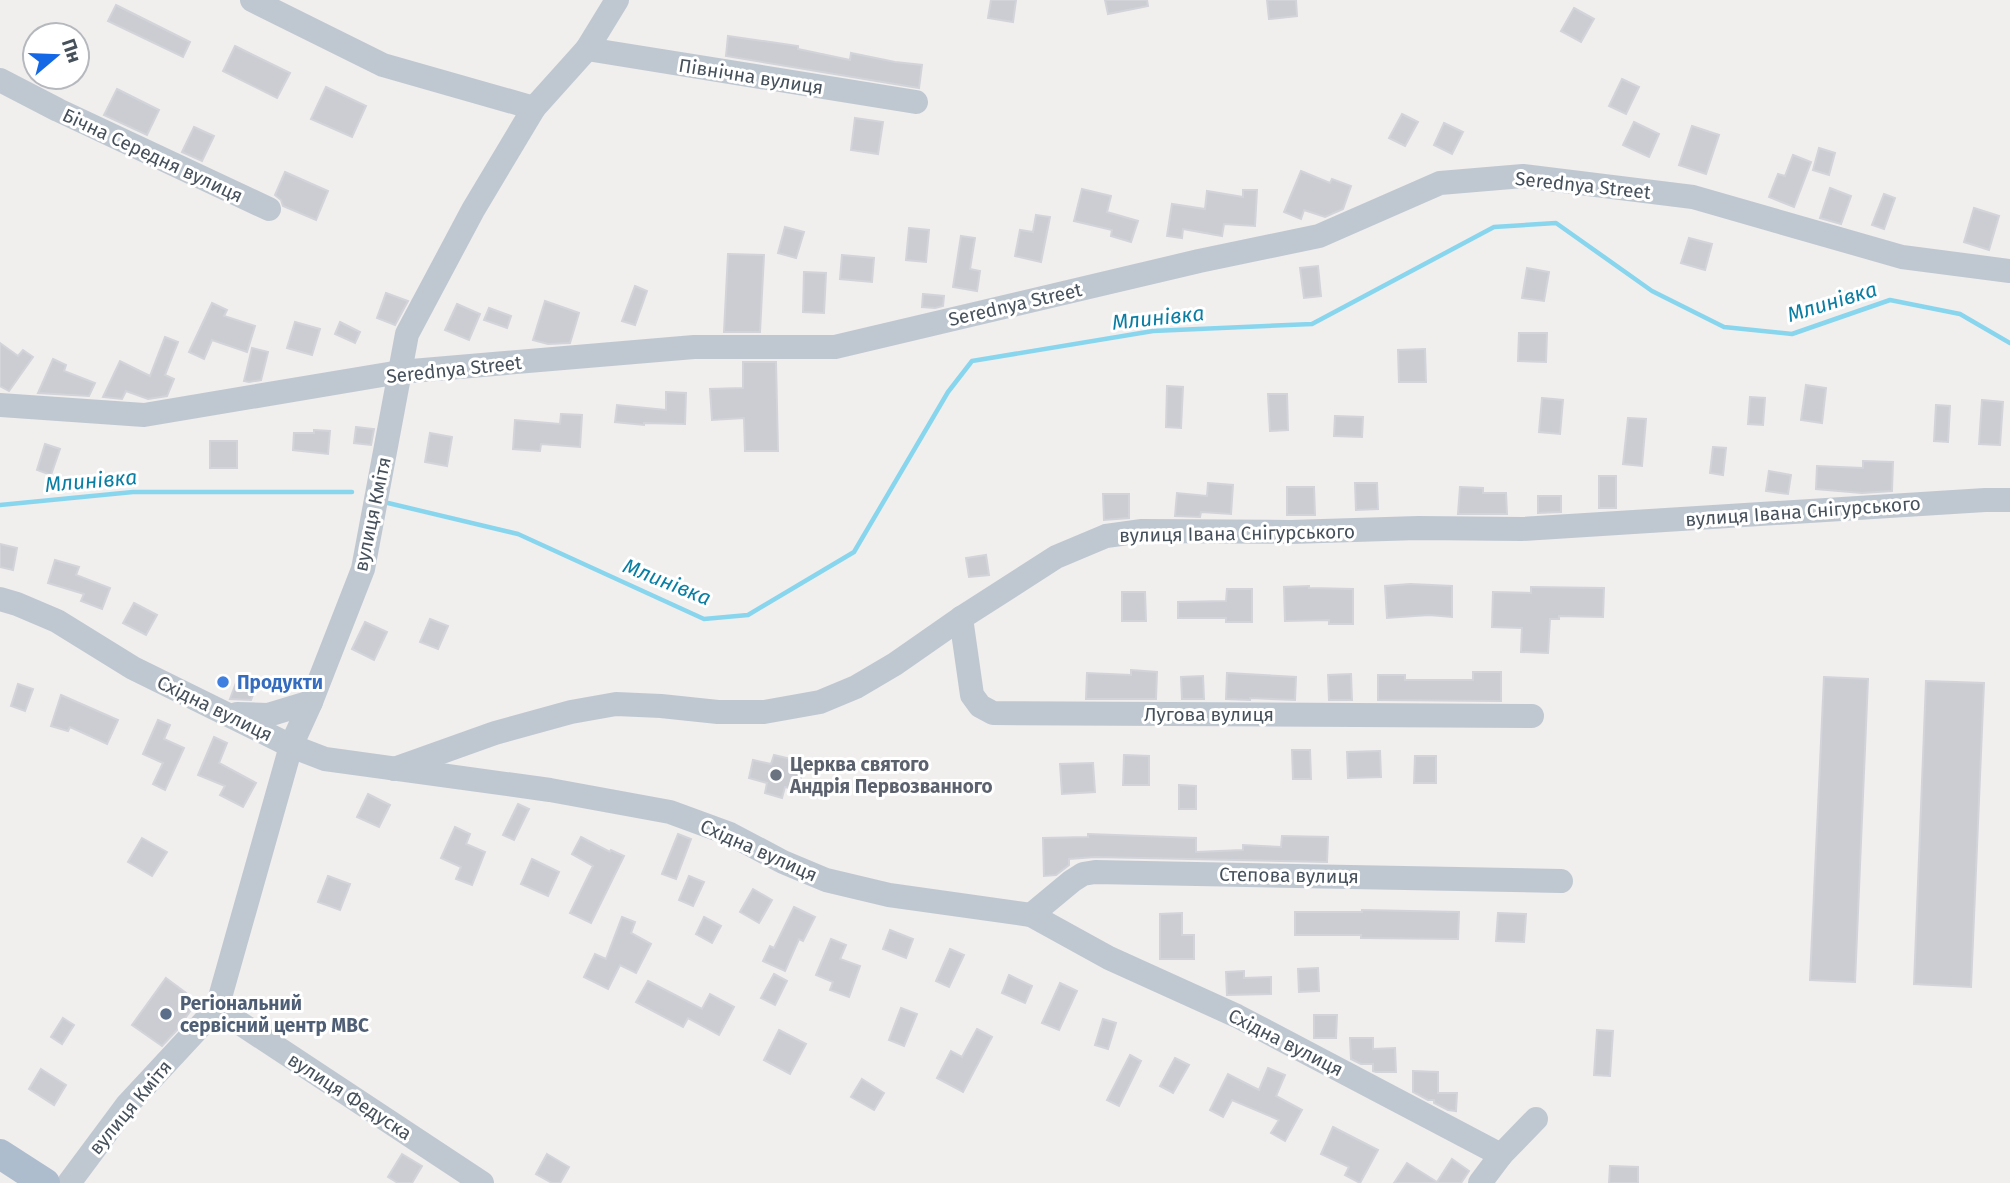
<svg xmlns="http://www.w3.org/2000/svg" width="2010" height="1183" font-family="'Fira Sans',sans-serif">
<rect width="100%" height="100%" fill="#f1eeee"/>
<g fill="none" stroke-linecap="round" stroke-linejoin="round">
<g stroke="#88d5ee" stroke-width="4.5">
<polyline points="388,503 518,534 704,619 748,615 854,552 948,392 972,361 1153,331 1312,324 1494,227 1556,223 1652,291 1724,327 1792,334 1890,300 1960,314 2010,343"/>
<polyline points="0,505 133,492 352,492"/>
</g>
</g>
<g fill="#cbcdd3" stroke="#d2d4da" stroke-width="2">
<polygon points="991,0 1016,0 1013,22 988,18"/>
<polygon points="1105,0 1147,0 1148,6 1108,14"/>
<polygon points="1267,0 1296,0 1297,16 1269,19"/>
<polygon points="116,5 190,42 183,57 108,21"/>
<polygon points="1574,8 1594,19 1581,42 1561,31"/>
<polygon points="728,36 798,46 798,49 850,60 851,53 895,62 922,65 919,88 726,56"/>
<polygon points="235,46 290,73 277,98 223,71"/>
<polygon points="1622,79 1639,87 1626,114 1609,106"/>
<polygon points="326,87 366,106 352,137 311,119"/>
<polygon points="117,89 159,110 147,135 104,115"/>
<polygon points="1402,114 1418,122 1405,146 1389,138"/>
<polygon points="855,118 883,122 878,154 851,150"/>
<polygon points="1634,122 1659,134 1649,157 1623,145"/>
<polygon points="1444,123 1463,132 1452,154 1434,145"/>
<polygon points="1692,126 1719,135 1706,174 1679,165"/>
<polygon points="194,127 214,136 202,161 182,152"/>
<polygon points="1819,148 1835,153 1829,175 1813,170"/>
<polygon points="1793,155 1811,162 1794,207 1769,197 1778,174 1785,176"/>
<polygon points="1301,171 1330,183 1332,179 1351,186 1343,209 1325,217 1304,210 1301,219 1284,212"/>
<polygon points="285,172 328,191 316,220 283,206 281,200 275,195"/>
<polygon points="1830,188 1851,196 1841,224 1820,218"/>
<polygon points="1082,189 1111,196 1107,212 1138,221 1131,242 1111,236 1112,230 1074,221"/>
<polygon points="1243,190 1257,190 1255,226 1224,224 1222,236 1183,229 1182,238 1167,236 1172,204 1205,209 1207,191 1243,197"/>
<polygon points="1884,194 1895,198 1884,229 1872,225"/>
<polygon points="1974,208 1999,216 1989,250 1964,242"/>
<polygon points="1036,215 1050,217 1041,262 1015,256 1020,230 1033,232"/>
<polygon points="785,227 804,232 796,258 778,253"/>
<polygon points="909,228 929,230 926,262 906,260"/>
<polygon points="961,236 975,238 970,269 980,271 977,291 953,287"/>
<polygon points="1689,238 1712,244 1705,270 1681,263"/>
<polygon points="728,254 764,255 760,332 724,332"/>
<polygon points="842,255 874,258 872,282 840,279"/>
<polygon points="1318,266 1321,296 1304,298 1300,268"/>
<polygon points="1527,268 1549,272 1544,301 1522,298"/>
<polygon points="804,272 826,273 824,313 803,312"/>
<polygon points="635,286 647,291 635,325 622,321"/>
<polygon points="386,293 408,301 395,325 377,318"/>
<polygon points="923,294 944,296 943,306 935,308 922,307"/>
<polygon points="545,301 579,313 570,343 548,344 533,340"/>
<polygon points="212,303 227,310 224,316 255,326 247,352 212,340 204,359 189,352"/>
<polygon points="457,304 480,314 469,340 445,330"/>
<polygon points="489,308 511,316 507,328 484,320"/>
<polygon points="295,322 320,329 312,355 287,348"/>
<polygon points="340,322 360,332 355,343 335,334"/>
<polygon points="1519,333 1547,333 1546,362 1518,361"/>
<polygon points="165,337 178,342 165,375 174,379 167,396 148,399 126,391 122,399 103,397 120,361 150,376"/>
<polygon points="0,343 18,356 23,350 33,357 9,391 0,386"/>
<polygon points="252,348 268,352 261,380 249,382 244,381"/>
<polygon points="1425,349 1426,382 1399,382 1398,350"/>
<polygon points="53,359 66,365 64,371 95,383 89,396 38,393"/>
<polygon points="743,362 776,362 778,451 745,451 744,418 712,420 710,389 743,388"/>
<polygon points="1806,385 1826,388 1822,423 1801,420"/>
<polygon points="1167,386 1183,387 1181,428 1166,427"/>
<polygon points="666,392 686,393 685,424 644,423 644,425 615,422 617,405 666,410"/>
<polygon points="1268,394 1287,394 1288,430 1270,431"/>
<polygon points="1750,397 1765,398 1763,425 1748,424"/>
<polygon points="1542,398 1563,400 1560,434 1539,432"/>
<polygon points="1982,400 2003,402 2000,445 1979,444"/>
<polygon points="1936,405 1950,406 1948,442 1934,441"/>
<polygon points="561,414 582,415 580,447 541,444 540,451 513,449 515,420 560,424"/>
<polygon points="1335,416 1363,417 1362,437 1334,436"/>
<polygon points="1628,418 1646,419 1642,466 1623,464"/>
<polygon points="356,427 374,429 371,445 354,443"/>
<polygon points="314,430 330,431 328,454 293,450 294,433 314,433"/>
<polygon points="430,433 452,437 447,466 425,462"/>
<rect x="210" y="441" width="27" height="27"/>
<polygon points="45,444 60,449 51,475 37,470"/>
<polygon points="1713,447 1726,448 1723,475 1710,473"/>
<polygon points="1863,461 1893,462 1892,491 1862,493 1816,489 1817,466 1863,468"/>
<polygon points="1769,471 1791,475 1788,494 1766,491"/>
<rect x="1599" y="476" width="17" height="32"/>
<polygon points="1208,483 1233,485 1231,514 1201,512 1200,517 1175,516 1177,493 1207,496"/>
<polygon points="1355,483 1377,483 1378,509 1356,510"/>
<polygon points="1287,487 1314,487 1315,515 1287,515"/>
<polygon points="1460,487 1483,488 1483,493 1506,493 1507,514 1458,514"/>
<polygon points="1103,494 1129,494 1129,518 1104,520"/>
<polygon points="1538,496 1561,496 1561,512 1538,513"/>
<polygon points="0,544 17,548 13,570 0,567"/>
<polygon points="986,555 989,575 969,577 966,558"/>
<polygon points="55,560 79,567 76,575 110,588 102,609 81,601 84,594 48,583"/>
<polygon points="1410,584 1452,586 1452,617 1429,615 1387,618 1385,586"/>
<polygon points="1309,586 1309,588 1353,589 1353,624 1329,624 1329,620 1285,621 1284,587"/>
<polygon points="1531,587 1604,588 1603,617 1559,616 1559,619 1550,619 1548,653 1521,652 1522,628 1492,627 1493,592 1531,593"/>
<polygon points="1227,589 1252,589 1252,622 1226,622 1226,618 1178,618 1178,602 1226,601"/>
<polygon points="1122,592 1145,592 1146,621 1122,621"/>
<polygon points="134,603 157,615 146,635 123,623"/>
<polygon points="430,619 448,626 438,649 420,642"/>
<polygon points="365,622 387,632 374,660 352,649"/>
<polygon points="1131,670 1157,672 1156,699 1086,699 1087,673 1131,675"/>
<polygon points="1473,672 1501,672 1501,701 1378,700 1378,675 1405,675 1405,680 1473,680"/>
<polygon points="1227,673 1296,677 1295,700 1250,698 1250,700 1226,699"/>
<polygon points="1351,674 1352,700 1329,700 1328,675"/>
<polygon points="1203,676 1204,699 1182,699 1181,677"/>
<polygon points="1824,677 1868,679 1855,982 1810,980"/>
<polygon points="1926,681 1984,683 1971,987 1914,984"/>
<polygon points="236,683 255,690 251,700 230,699"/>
<polygon points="18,684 33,689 25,711 11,706"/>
<polygon points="61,695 118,720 107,744 70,727 68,731 51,726"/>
<polygon points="158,720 170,725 164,739 184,748 165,790 153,784 163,763 143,754"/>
<polygon points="214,737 227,743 219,763 256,783 243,807 220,795 225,786 198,775"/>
<polygon points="1292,750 1310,750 1311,779 1293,779"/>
<polygon points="1380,751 1381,777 1348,778 1347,752"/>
<polygon points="774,755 791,759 789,769 802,772 798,790 785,787 782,798 765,793 767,783 749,778 753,760 771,764"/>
<polygon points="1124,755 1149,756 1149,785 1123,785"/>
<polygon points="1415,756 1436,756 1436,783 1414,783"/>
<polygon points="1093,763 1095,792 1062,794 1060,764"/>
<polygon points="1179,785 1196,786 1196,809 1179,809"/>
<polygon points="368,794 390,805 379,827 357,817"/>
<polygon points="518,804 529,809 514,840 503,835"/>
<polygon points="455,827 470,834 466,844 485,852 472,885 456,879 461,867 441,858"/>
<polygon points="678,834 691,839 676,879 662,874"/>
<polygon points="1088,834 1196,838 1196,852 1243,850 1243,845 1281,847 1282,836 1328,837 1327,862 1095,857 1069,859 1069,865 1056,875 1044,876 1043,838 1088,837"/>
<polygon points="581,837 610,852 611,850 624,856 591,923 570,913 593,866 572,854"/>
<polygon points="142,838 167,852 152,876 128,862"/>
<polygon points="532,859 559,872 548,896 521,884"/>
<polygon points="328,876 350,884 340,910 318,902"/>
<polygon points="689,876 704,882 693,906 679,900"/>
<polygon points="753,889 772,900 759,923 740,912"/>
<polygon points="794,907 815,917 803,941 799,939 785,971 763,961 770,946 774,948"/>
<polygon points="1362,910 1459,912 1458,939 1361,938 1361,935 1295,935 1295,912 1362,912"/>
<polygon points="1182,913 1182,935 1194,935 1194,959 1160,959 1160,914"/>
<polygon points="1498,913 1526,914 1524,942 1496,941"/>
<polygon points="622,917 635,922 631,933 651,944 636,973 620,965 608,989 584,977 595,954 606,959"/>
<polygon points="704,917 721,926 712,943 696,934"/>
<polygon points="890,930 913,939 906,958 883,949"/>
<polygon points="831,939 846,945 840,959 860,966 849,997 830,990 833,982 816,975"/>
<polygon points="950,949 964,955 949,987 936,981"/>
<polygon points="1318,968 1319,991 1299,992 1298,969"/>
<polygon points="1244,971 1244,978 1271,977 1271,994 1227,995 1226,972"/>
<polygon points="774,974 787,981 775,1005 761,998"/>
<polygon points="1009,975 1032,986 1025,1003 1002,993"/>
<polygon points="166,978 186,993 181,999 193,1007 177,1030 162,1046 132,1025"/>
<polygon points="648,981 702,1009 710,994 734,1007 719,1035 688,1018 683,1027 636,1002"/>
<polygon points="1060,983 1077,991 1059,1030 1042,1023"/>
<polygon points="901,1008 917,1014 904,1046 889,1040"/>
<polygon points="1314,1015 1337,1015 1336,1038 1314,1038"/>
<polygon points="63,1018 74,1025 62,1044 51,1037"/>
<polygon points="1103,1019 1116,1023 1108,1049 1095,1045"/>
<polygon points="977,1029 992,1037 963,1092 937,1078 951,1051 962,1057"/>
<polygon points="779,1030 806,1044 790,1074 764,1060"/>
<polygon points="1597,1030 1613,1031 1610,1076 1594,1075"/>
<polygon points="1350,1038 1373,1038 1373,1049 1395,1048 1396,1072 1376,1072 1373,1071 1373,1064 1361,1064 1351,1059"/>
<polygon points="1130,1055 1141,1061 1119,1106 1107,1100"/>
<polygon points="1175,1058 1189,1065 1173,1093 1160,1086"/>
<polygon points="1268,1068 1285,1075 1276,1096 1302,1110 1285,1141 1271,1133 1279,1120 1232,1100 1223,1117 1210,1110 1228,1074 1259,1090"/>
<polygon points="41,1069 66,1085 54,1105 29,1089"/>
<polygon points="1413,1071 1438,1072 1438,1093 1457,1093 1456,1111 1448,1110 1434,1103 1434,1100 1428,1100 1413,1092"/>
<polygon points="862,1079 884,1093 874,1110 851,1097"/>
<polygon points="1333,1127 1378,1150 1360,1183 1345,1175 1349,1167 1321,1154"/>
<polygon points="402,1154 422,1166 412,1183 398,1183 388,1177"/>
<polygon points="547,1154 569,1167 560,1183 552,1183 536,1174"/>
<polygon points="1452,1159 1469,1171 1461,1183 1394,1183 1407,1163 1437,1182"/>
<polygon points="1610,1166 1638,1167 1638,1183 1609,1183"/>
</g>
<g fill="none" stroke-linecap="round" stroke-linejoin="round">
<g stroke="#bfc8d1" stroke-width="24">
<polyline points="252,0 383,65 534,108"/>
<polyline points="587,49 916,102"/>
<polyline points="0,80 58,110 269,209"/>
<polyline points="0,405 144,415 400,372 694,347 835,347 1199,261 1319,236 1440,183 1523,176 1693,197 1902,257 2010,271"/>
<polyline points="0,599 17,604 57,621 133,668 291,746 325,759 550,790 670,812 730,834 783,862 826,880 889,895 1031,915 1109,958 1237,1016 1501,1155"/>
<polyline points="961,618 972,695 980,706 993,713 1532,716"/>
<polyline points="237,714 268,715 311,702"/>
<polyline points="394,769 495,733 571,712 616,704 661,706 718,712 764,712 820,702 856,687 895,664 961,618 1056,557 1106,536 1142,531 1291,532 1418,528 1522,529 1985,500 2010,500"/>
<polyline points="1031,915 1072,881 1083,874 1095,872 1561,881"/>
<polyline points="217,1008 482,1183"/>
<polyline points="69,1183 127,1105 217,1008 291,746 311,702 363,569 407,334 473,210 534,108 587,49 617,0"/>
<polyline points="1480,1183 1501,1155 1536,1119"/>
</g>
<polyline stroke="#adbdce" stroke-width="30" points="0,1154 45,1183"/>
</g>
<circle fill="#3f7fe0" stroke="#fff" stroke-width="2.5" cx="223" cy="682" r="7"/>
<circle fill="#6b7280" stroke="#fff" stroke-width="2.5" cx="776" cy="775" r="7"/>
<circle fill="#5c6f8a" stroke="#fff" stroke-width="2.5" cx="166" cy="1014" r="7"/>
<g text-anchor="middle" stroke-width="6" stroke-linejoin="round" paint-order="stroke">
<g font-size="19" fill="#46515c" stroke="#fff">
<text transform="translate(751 76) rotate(9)" y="7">Північна вулиця</text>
<text transform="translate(153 155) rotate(25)" y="7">Бічна Середня вулиця</text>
<text transform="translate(1583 185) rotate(6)" y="7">Serednya Street</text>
<text transform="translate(1015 304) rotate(-13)" y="7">Serednya Street</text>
<text transform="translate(454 369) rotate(-6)" y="7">Serednya Street</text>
<text transform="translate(1803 511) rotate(-4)" y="7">вулиця Івана Снігурського</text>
<text transform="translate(372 514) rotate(-78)" y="7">вулиця Кмітя</text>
<text transform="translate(1237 533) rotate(-1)" y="7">вулиця Івана Снігурського</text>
<text transform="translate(215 708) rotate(26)" y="7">Східна вулиця</text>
<text x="1209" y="721">Лугова вулиця</text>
<text transform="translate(759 850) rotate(24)" y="7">Східна вулиця</text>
<text transform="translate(1289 875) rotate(1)" y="7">Степова вулиця</text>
<text transform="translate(1286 1042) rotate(27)" y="7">Східна вулиця</text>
<text transform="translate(350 1096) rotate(33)" y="7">вулиця Федуска</text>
<text transform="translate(130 1107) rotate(-50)" y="7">вулиця Кмітя</text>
</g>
<g font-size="19" font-weight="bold" fill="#366cbe" stroke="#fff" text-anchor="start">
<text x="237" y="689">Продукти</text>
</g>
<g font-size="19" font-weight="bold" fill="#5b616d" stroke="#fff" text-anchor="start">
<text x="790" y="771">Церква святого<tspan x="790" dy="22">Андрія Первозванного</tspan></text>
</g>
<g font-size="19" font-weight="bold" fill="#4e5e75" stroke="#fff" text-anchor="start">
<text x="180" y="1010">Регіональний<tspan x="180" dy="22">сервісний центр МВС</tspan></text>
</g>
<g font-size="21" font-style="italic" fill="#097ea4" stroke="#fff">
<text transform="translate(1832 302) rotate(-17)" y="7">Млинівка</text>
<text transform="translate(1158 318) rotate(-6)" y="7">Млинівка</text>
<text transform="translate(91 481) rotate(-5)" y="7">Млинівка</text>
<text transform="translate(667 582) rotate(22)" y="7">Млинівка</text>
</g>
</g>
<g transform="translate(56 56) rotate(71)"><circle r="33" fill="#ffffff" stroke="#b5b9be" stroke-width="2"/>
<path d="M0-5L12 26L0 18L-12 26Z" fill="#1568e5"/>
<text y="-10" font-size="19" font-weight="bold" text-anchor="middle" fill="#46515c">Пн</text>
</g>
</svg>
